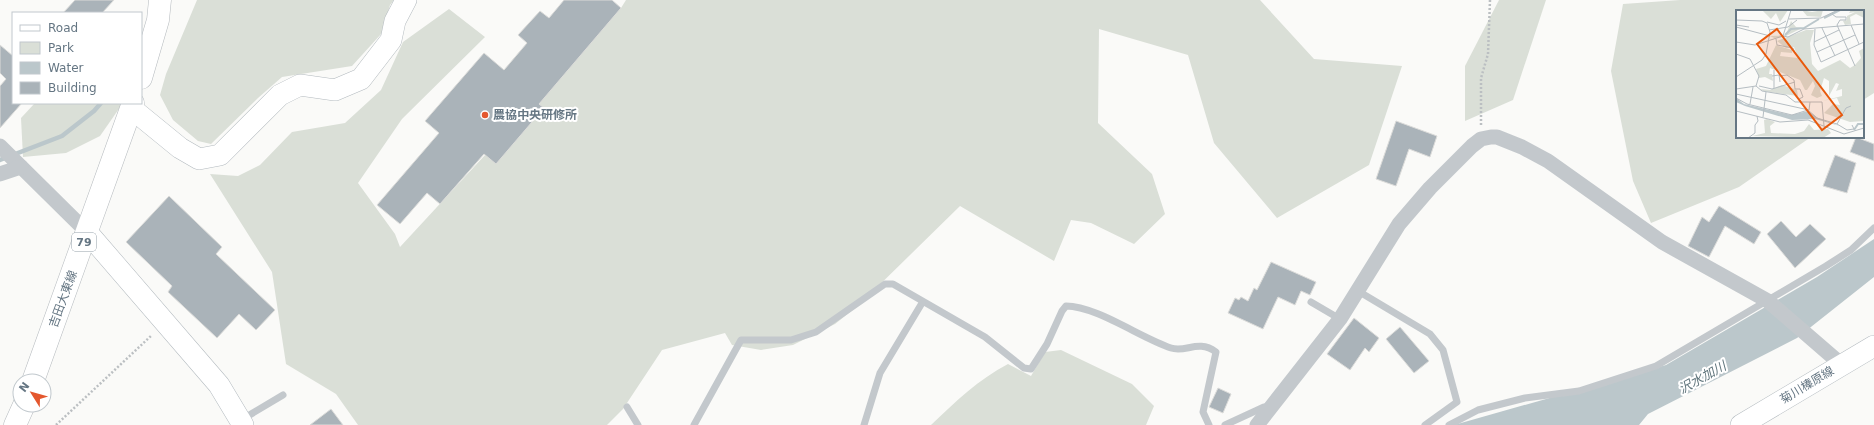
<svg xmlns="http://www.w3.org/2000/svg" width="1874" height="425" font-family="'DejaVu Sans','Noto Sans JP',sans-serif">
<rect width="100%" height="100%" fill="#fafaf8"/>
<g fill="#dadfd7">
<polygon points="197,0 394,0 390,5 382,33 352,66 282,77 258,98 211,144 198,141 173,120 160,95 166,74"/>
<polygon points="626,0 1260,0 1314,59 1402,66 1369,165 1277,218 1214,143 1188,55 1099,29 1098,123 1152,174 1165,214 1134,244 1091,223 1071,220 1054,261 960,206 859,305 835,324 793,345 761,350 732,345 725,333 662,350 623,409 607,425 358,425 336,394 286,364 272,272 210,174 238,176 260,165 292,132 345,123 381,90 403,42 449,9 485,37 402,119 358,183 395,234 400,247 621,8"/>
<polygon points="1499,0 1546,0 1513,100 1465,121 1465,66"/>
<polygon points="1680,0 1874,0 1874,93 1863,100 1863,11 1737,11 1737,137 1811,137 1739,187 1651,223 1633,181 1611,71 1623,4"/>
<polygon points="35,103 123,103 100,136 66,153 23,157 21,118"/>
<path d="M1061,350L1132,384L1154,406L1146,425H931C955,402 979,379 1008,364L1031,376L1045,352Z"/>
</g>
<polygon fill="#bbc7cb" points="1874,239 1874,277 1797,338 1648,414 1639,425 1454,425 1666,365 1817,277"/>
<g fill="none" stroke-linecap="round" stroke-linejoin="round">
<polyline stroke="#bbc7cb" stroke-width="4.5" points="0,160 62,136 94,111 101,103"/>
</g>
<g fill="#aab3b9" stroke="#dcdcda">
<polygon points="75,0 114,0 102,13 63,13"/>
<polygon points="564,0 612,0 621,8 539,104 544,108 496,164 484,154 440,204 427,193 400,224 377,205 439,133 425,121 484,53 504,70 527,43 518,35 540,11 549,18"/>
<polygon points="0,45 13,56 13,103 22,103 0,128 0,86 6,79 0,73"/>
<polygon points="1396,121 1437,136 1430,157 1409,149 1396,186 1376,179"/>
<polygon points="1856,137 1874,144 1874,161 1850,152"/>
<polygon points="1835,155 1856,163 1847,193 1823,186"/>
<polygon points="169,196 222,247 216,254 275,310 256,330 239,314 217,338 168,292 172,286 126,242"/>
<polygon points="1719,206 1761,232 1754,244 1725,226 1709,257 1688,246 1702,217 1709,222"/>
<polygon points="1781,221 1796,237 1810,224 1826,239 1795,268 1767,234"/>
<polygon points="1271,262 1316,282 1310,295 1301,291 1295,305 1278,297 1263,329 1228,313 1235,298 1239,300 1241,297 1248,301 1254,288 1257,290"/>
<polygon points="1354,318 1379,338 1369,352 1365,348 1350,370 1327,354"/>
<polygon points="1400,327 1429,361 1414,373 1386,339"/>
<polygon points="1218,388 1231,394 1223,413 1209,407"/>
<polygon points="331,409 343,425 310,425"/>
</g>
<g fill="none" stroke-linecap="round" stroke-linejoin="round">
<g stroke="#b3babf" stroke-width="22">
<g id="secondary">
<polyline points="131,108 180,148 199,159 220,155 280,95 300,85 335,90 361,79 391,40 395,21 406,0"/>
<polyline points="87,232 219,385 243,425"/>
<polyline points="1741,425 1874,346"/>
</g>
</g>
<g stroke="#b5babe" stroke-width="23">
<g id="primary">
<polyline points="141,78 158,20 160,0"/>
<polyline points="33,381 133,103"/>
<polyline points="15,425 24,405"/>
</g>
</g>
<g stroke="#bbbfc2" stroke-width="2.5" stroke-dasharray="2 2" stroke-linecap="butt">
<polyline points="1481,125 1481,78 1488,54 1490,0"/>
<polyline points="56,425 152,335"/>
</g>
<g stroke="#c3c8cc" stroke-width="7">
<polyline points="1358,291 1430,334 1443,350 1457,402 1425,425"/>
<polyline points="1311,302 1340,319"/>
<polyline points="627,407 638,425"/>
<polyline points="241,420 283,395"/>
<path d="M694,425L741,340H791L816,332L885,284H893L985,337L1024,368L1031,369L1047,344L1062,311L1066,306C1096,306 1141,338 1171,348C1186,353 1198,339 1216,352L1203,412L1209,425"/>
<polyline points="864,425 880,373 922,303"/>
<polyline points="1225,425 1264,407 1268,408"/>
<polyline points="1449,425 1478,410 1525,398 1579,391 1656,366 1826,266 1851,250 1874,228"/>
</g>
<g stroke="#c3c8cc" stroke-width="15">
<polyline points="0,146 87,232"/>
<polyline points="0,174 21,167"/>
<polyline points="1257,425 1340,319 1399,224 1430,188 1472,146 1481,139 1491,137 1497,137 1522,147 1548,161 1662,242 1768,301 1842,365"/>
</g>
<use href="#secondary" stroke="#fff" stroke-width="21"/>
<use href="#primary" stroke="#fff" stroke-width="22"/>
</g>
<circle fill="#e4572e" stroke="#fff" stroke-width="1.5" cx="485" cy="115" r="4"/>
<g text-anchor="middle" stroke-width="4" stroke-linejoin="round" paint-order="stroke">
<rect fill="#fff" stroke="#939fa8" stroke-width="1" x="72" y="233" width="24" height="18" rx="3"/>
<g font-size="11" font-weight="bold" fill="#657683">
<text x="84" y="246">79</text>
</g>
<g font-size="12" font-weight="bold" fill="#657683" stroke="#fff" text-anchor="start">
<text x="493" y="119">農協中央研修所</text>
</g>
<g font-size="12" fill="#657683" stroke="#fff">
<text transform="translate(63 299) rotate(-70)" y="4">吉田大東線</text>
<text transform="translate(1807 385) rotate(-31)" y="4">菊川榛原線</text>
</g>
<g font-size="13" font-style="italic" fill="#60757c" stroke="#fff">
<text transform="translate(1702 377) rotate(-29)" y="5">沢水加川</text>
</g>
</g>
<g transform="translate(1736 10)">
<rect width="128" height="128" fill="#fafaf8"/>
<path d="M26,0H52L44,12L40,3L35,9ZM66,0L76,2L87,0L85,7L71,6ZM115,0L128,1V8L120,4L114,7L115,14L109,15L107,11L111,10V6L119,2L113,3ZM55,11L60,17L72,19H64L48,27L38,28L34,26L50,25ZM70,20H78L74,33L76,54L82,61L104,50L114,58L119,55L125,48L123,41L128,38V111L114,112L88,103L97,94L104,95L101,88L86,91L106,86V79L100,81L103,74L100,73L93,86V71L88,68L84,81L86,86L81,88L75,85L79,76L77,71L71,80H69L64,70L34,58L33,64H36L37,71L29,67L23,68L20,59L30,56L40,35L56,40V43L45,42L44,46L62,48L58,37L50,38L41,31ZM46,75L61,80L62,86L27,81L24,79L34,80ZM31,109L39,112L34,116L35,123L59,124L68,121L73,114L78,120L92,119L95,123L87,128L16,126L29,123L28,110Z" fill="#dadfd7"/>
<path d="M0,88L8,94L55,105L72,101L82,108L104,116L79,109L56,110L9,96L0,92Z" fill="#bbc7cb"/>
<path fill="none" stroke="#bbc7cb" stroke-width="2" d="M88,8L104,0M49,25L55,19L68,18L83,9M118,120L122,114H128"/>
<path fill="none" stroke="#b5bdc2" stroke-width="1" d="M96,4L100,7H110V10H104L101,15L119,56M53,9L85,8L102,0M0,10L26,11M31,12L43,15L50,11M0,15L13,17M115,15L123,34M0,17L34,26M86,18L99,46M79,19L78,35L85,52L128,32M33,20L52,17L61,10M47,26L52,27L68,19L128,14M40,29L41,35L57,38L59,43M0,32L19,35L47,26L55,0M78,32L103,20M81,42L119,25M0,44L14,49L23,66L20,76M38,60V78M36,66L43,65L44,72M43,66L51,65L58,70L59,79H64L67,87L63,89L65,91M0,67L26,50L30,44L34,22L31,13L26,11M20,76L26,81L50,85L59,92H86L88,116M23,76L36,79L59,72M0,79L20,76M0,84L73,100L74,92M0,88L11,94L56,105L72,100L81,108L101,114L111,120L118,119L116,115M14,94L17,77M0,101L44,112L72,110L108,124L128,118M27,107L30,82M101,114L110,98L115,96M12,128L19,123V115L22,111L21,106"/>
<path fill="#e8590c" fill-opacity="0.15" stroke="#e8590c" stroke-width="2" d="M41,19L106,105L86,120L21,34Z"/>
<rect width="128" height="128" fill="none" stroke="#657683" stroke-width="2"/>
</g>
<rect x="12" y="12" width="130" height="92" fill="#ffffff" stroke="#c1c8cd"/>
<rect x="20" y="25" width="20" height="6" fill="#ffffff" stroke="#c1c8cd"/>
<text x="48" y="32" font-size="12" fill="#657683">Road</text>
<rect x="20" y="42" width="20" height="12" fill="#dadfd7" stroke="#c1c8cd"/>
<text x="48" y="52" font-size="12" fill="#657683">Park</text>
<rect x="20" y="62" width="20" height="12" fill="#bbc7cb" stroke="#c1c8cd"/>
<text x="48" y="72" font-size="12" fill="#657683">Water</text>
<rect x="20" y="82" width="20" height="12" fill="#aab3b9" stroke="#c1c8cd"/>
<text x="48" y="92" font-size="12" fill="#657683">Building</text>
<g transform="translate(32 393) rotate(307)"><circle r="19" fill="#ffffff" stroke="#c1c8cd"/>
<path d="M0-3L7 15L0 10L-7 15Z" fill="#e4572e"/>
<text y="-6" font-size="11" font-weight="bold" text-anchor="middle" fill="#657683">N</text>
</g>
</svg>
